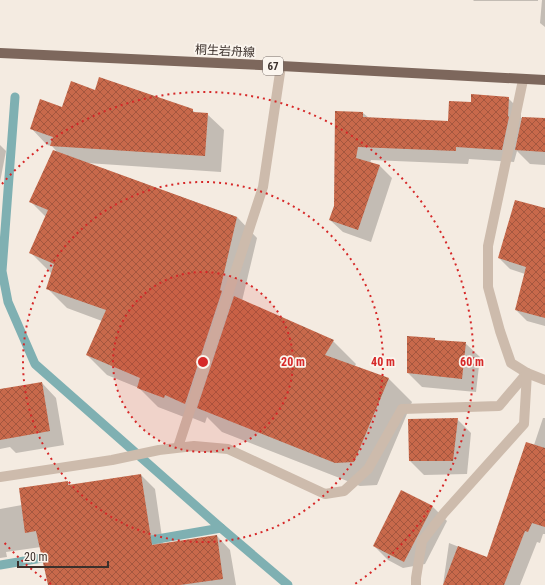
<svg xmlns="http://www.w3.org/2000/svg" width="545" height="585" font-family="'Roboto Condensed','Noto Sans JP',sans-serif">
<defs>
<pattern id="building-cross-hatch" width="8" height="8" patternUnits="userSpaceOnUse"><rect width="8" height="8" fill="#c8694b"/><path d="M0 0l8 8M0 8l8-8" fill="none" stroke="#a4573f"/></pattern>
</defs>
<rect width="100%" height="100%" fill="#f4ebe1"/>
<g fill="#0003">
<polygon points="473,0 538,0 538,1 474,1"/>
<polygon points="542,0 545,0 545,27 540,23"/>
<polygon points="96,91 192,110 196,113 207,114 224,130 221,172 87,163 237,217 257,238 242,301 333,341 356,364 355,366 389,379 412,402 377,485 360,486 222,432 207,417 205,423 185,415 184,417 158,407 139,388 107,375 87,355 102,321 67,308 47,288 52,274 31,253 46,217 31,202 59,154 52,146 47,145 31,128 63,108"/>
<polygon points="508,98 521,111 521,118 545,119 545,165 530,164 517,151 514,162 469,159 468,164 371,160 370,163 379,165 392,178 371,242 343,232 330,220 363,113 369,118 449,122 472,103"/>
<polygon points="0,145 6,151 0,182"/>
<polygon points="545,209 545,326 527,321 516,310 525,274 510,269 499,258"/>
<polygon points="436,341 465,343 480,357 476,392 422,387 408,373"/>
<polygon points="42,383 56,398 64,445 16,453 10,447 0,449 0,390"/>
<polygon points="543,418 545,418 545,534 543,534 540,543 537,542 520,585 443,585 449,543 487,558 534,445"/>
<polygon points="457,419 471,433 467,474 424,475 410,461 409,420"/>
<polygon points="141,475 155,489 163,544 217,536 230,550 236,585 49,585 41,547 6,552 7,557 0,558 0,509 22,505 67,482 71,485"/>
<polygon points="433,507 447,521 425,564 403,568 388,560 374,546"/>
</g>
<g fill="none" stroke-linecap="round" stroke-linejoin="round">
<g stroke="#7fb0b2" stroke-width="9">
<polyline points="15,97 2,271 8,302 35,364 221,528 288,585"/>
<polyline points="140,542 221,528"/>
<polyline points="0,565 54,556"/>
</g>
</g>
<g fill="url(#building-cross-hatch)">
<polygon points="99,77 193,109 193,112 208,113 205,156 50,146 53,137 30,129 40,99 62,107 71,81 95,90"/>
<polygon points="471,94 509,97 508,116 509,117 502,150 456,147 456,151 358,147 356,158 380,165 358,230 329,220 334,206 335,111 363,112 363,117 448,121 449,101 471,102"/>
<polygon points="522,117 545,118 545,152 515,150"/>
<polygon points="53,150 237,217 220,290 222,291 185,404 165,395 164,398 137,388 140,378 86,355 106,310 46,289 54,264 29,253 48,210 29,202"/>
<polygon points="515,200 545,208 545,318 515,310 526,267 498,258"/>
<polygon points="234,296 334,340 325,355 389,378 354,462 335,463 197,408"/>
<polygon points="407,336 435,338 435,340 466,342 462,379 407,373"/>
<polygon points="42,382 50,431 0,440 0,389"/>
<polygon points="458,418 453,461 409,461 408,419"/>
<polygon points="526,442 545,448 545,527 532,523 528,532 525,531 504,585 443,585 458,546 487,557"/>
<polygon points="141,474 152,545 217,535 223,579 180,585 48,585 36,531 25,533 19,488 68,481 68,485"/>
<polygon points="401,490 433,506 404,562 373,546"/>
</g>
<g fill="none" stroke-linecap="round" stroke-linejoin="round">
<g stroke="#cdbbac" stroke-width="10">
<polyline points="523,80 488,246 488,287 500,331 511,363 527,373 545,380"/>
<polyline points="402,409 499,406 527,373"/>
<polyline points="416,585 416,578 422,541 444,513 524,424 527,373"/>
</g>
<g stroke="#cdbbac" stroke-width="10">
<polyline points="178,447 263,187 281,66"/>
<polyline points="0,477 112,460 159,450 194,446 228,449 325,494 344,491 368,469 402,409"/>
</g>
<polyline stroke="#7d675c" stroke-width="10" points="0,53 281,66 545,80"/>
</g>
<circle cx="203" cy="362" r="90" fill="#d62828" fill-opacity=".12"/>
<g fill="none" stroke="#d62828" stroke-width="2" stroke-dasharray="2 4">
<circle cx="203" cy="362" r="90"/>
<circle cx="203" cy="362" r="180"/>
<path d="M51 584A269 269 0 0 1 2 540M2 184A269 269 0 1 1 355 584"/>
</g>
<g text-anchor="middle" stroke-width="3.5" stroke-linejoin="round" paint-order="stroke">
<rect fill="#fbf5ee" stroke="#756b66" stroke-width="1" x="263" y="57" width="20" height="18" rx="3"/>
<g font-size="11" font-weight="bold" fill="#3b302b">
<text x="273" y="70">67</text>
</g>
<g font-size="12" fill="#3b302b" stroke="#fbf5ee">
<text transform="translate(225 51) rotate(3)" y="4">桐生岩舟線</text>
</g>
</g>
<circle cx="203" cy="362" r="6" fill="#d62828" stroke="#fbf5ee" stroke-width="2"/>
<g font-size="12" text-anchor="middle" font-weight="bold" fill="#d62828" stroke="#fbf5ee" stroke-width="3.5" stroke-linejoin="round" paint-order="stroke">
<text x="293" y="366">20 m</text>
<text x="383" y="366">40 m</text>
<text x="472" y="366">60 m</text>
</g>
<path d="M18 561v6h90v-6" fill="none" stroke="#3b302b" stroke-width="2"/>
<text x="24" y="561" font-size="12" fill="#3b302b" stroke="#fbf5ee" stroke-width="3" paint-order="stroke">20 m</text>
</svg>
